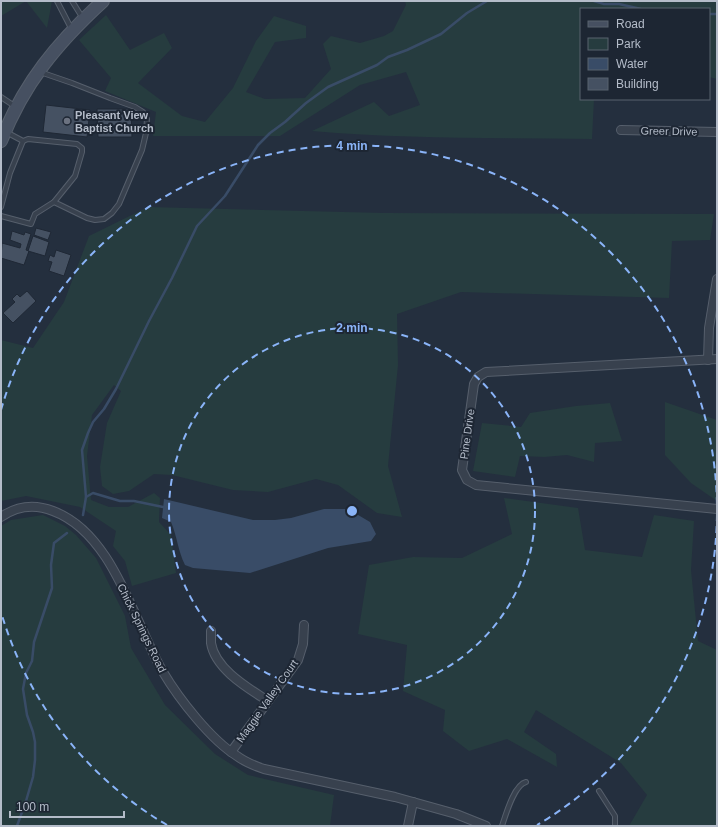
<svg xmlns="http://www.w3.org/2000/svg" width="718" height="827" font-family="Helvetica,sans-serif">
<rect width="100%" height="100%" fill="#242f3e"/>
<g fill="#263c3f">
<polygon points="1,1 52,1 47,28 26,1 1,16"/>
<path d="M405,1H717V79L709,77V9H581V99H594L592,139C499,138 405,139 312,131L374,102L389,116L420,105L406,72L360,85L280,136H153L156,112L105,91L111,78L79,40L106,15L130,50L164,33L172,48L138,83L182,116L205,122L233,88L256,41L274,16L306,26V38L275,42L246,92L265,99L305,98L331,69L323,44L331,36L360,43L384,36L393,31L406,5Z"/>
<polygon points="148,207 384,213 714,214 710,240 672,241 669,298 461,292 397,314 398,365 388,466 402,517 377,513 338,485 316,479 268,492 233,490 172,475 154,474 129,491 113,494 102,486 100,467 107,423 121,391 114,385 92,415 87,456 91,500 109,507 128,507 154,493 160,498 159,522 171,535 176,573 132,586 125,561 113,546 116,531 80,507 26,496 1,501 1,340 33,348 64,302 89,236"/>
<polygon points="665,402 717,420 717,501 691,483 665,455"/>
<polygon points="610,403 622,441 595,443 594,462 567,455 544,457 520,456 515,477 473,471 482,423 521,427 530,413 576,406"/>
<polygon points="504,498 578,508 585,550 642,557 654,515 694,521 691,570 698,641 717,650 717,826 629,826 647,795 621,763 536,710 524,732 556,754 557,767 507,739 469,751 443,731 445,710 403,691 407,645 358,634 369,565 413,557 462,558 512,534"/>
<polygon points="43,515 65,526 76,535 96,558 125,616 131,648 165,705 215,754 248,775 334,795 330,826 1,826 1,526 11,520"/>
</g>
<path fill="#394c67" d="M164,499L253,520H275L291,518L324,509H348L370,522L376,534L371,541L328,548L250,573L193,568L185,565C178,551 177,536 171,522L162,518Z"/>
<g fill="none" stroke-linecap="round" stroke-linejoin="round">
<g stroke="#394c67" stroke-width="2.5">
<polyline points="594,1 604,4 619,4 641,9"/>
<polyline points="709,14 717,14"/>
<polyline points="86,497 93,493 120,501 134,501 163,507"/>
<polyline points="83,515 86,497 82,450 88,433 93,422 104,409 116,389 149,321 172,278 197,226 225,196 258,145 270,133 285,122 306,103 328,87 377,65 388,57 407,50 441,34 467,13 487,1"/>
<polyline points="17,826 26,801 33,777 35,760 35,742 33,732 27,715 23,689 26,673 32,661 34,642 52,588 51,565 54,543 67,533"/>
</g>
</g>
<g fill="#455162" stroke="#1f2835">
<polygon points="46,105 90,110 87,137 43,132"/>
<polygon points="97,109 131,109 132,137 98,137"/>
<polygon points="36,228 51,232 48,240 34,235"/>
<polygon points="12,231 24,235 25,232 31,234 26,250 29,251 24,265 1,258 2,243 20,248 21,244 10,240"/>
<polygon points="33,236 49,242 45,256 28,251"/>
<polygon points="56,250 71,255 64,276 49,271 52,262 48,261 50,255 54,257"/>
<polygon points="27,291 36,301 13,323 3,313 15,302 12,299 17,294 20,297"/>
</g>
<g fill="none" stroke-linecap="round" stroke-linejoin="round">
<g stroke="#565f6c" stroke-width="6">
<g id="lane">
<polyline points="57,1 72,30"/>
<polyline points="72,1 82,17"/>
<polyline points="40,72 72,83 110,98 135,107 143,112 147,119 146,133 142,150 119,204 112,213 104,219 95,220 87,218 54,202"/>
<polyline points="1,97 16,107"/>
<polyline points="1,207 10,173 23,141"/>
<polyline points="1,216 31,224 35,214 54,202 75,176 82,152 82,148 77,144 28,139 23,141 6,132"/>
<polyline points="599,791 615,816 615,826"/>
<path d="M502,826C506,814 514,785 526,782"/>
</g>
</g>
<g stroke="#565f6c" stroke-width="10">
<g id="street">
<polyline points="621,130 717,132"/>
<polyline points="717,359 486,372 478,377 474,384 462,470 467,480 476,485 717,509"/>
<polyline points="708,360 709,328 717,279"/>
<path d="M1,517C17,506 35,504 53,511C113,533 134,622 163,672C179,699 211,740 237,756C245,762 255,766 264,769L395,797L456,814L486,826"/>
<path d="M211,631C211,635 211,639 211,643C215,669 248,688 268,701"/>
<polyline points="231,752 298,660 303,644 304,625"/>
<polyline points="408,826 413,802"/>
</g>
</g>
<g stroke="#565f6c" stroke-width="14">
<path id="secondary" d="M1,141C24,83 57,43 103,1"/>
</g>
<use href="#lane" stroke="#38414e" stroke-width="4"/>
<use href="#street" stroke="#38414e" stroke-width="8"/>
<use href="#secondary" stroke="#465061" stroke-width="12"/>
</g>
<g fill="none" stroke="#8ab4f8" stroke-width="2" stroke-dasharray="7 5">
<circle cx="352" cy="511" r="183"/>
<path d="M717 514A365 365 0 0 1 537 825M167 825A365 365 0 0 1 1 612M1 410A365 365 0 0 1 717 508"/>
</g>
<circle fill="#6b7280" stroke="#1d2633" stroke-width="1.5" cx="67" cy="121" r="4"/>
<g text-anchor="middle" stroke-width="4" stroke-linejoin="round" paint-order="stroke">
<g font-size="11" font-weight="bold" fill="#b4bcc9" stroke="#1d2633" text-anchor="start">
<text x="75" y="119">Pleasant View<tspan x="75" dy="13">Baptist Church</tspan></text>
</g>
<g font-size="11" fill="#b4bcc9" stroke="#1d2633">
<text transform="translate(669 131) rotate(1)" y="4">Greer Drive</text>
<text transform="translate(467 434) rotate(-82)" y="4">Pine Drive</text>
<text transform="translate(142 628) rotate(64)" y="4">Chick Springs Road</text>
<text transform="translate(267 701) rotate(-55)" y="4">Maggie Valley Court</text>
</g>
</g>
<circle cx="352" cy="511" r="6" fill="#8ab4f8" stroke="#1d2633" stroke-width="2"/>
<g font-size="12" text-anchor="middle" font-weight="bold" fill="#8ab4f8" stroke="#1d2633" stroke-width="4" stroke-linejoin="round" paint-order="stroke">
<text x="352" y="150">4 min</text>
<text x="352" y="332">2 min</text>
</g>
<rect width="718" height="827" fill="none" stroke="#b4bcc9" stroke-width="4"/>
<rect x="580" y="8" width="130" height="92" fill="#1d2633" stroke="#59626f"/>
<rect x="588" y="21" width="20" height="6" fill="#465061" stroke="#59626f"/>
<text x="616" y="28" font-size="12" fill="#b4bcc9">Road</text>
<rect x="588" y="38" width="20" height="12" fill="#263c3f" stroke="#59626f"/>
<text x="616" y="48" font-size="12" fill="#b4bcc9">Park</text>
<rect x="588" y="58" width="20" height="12" fill="#394c67" stroke="#59626f"/>
<text x="616" y="68" font-size="12" fill="#b4bcc9">Water</text>
<rect x="588" y="78" width="20" height="12" fill="#455162" stroke="#59626f"/>
<text x="616" y="88" font-size="12" fill="#b4bcc9">Building</text>
<path d="M10 811v6h114v-6" fill="none" stroke="#b4bcc9" stroke-width="2"/>
<text x="16" y="811" font-size="12" fill="#b4bcc9" stroke="#1d2633" stroke-width="3" paint-order="stroke">100 m</text>
</svg>
